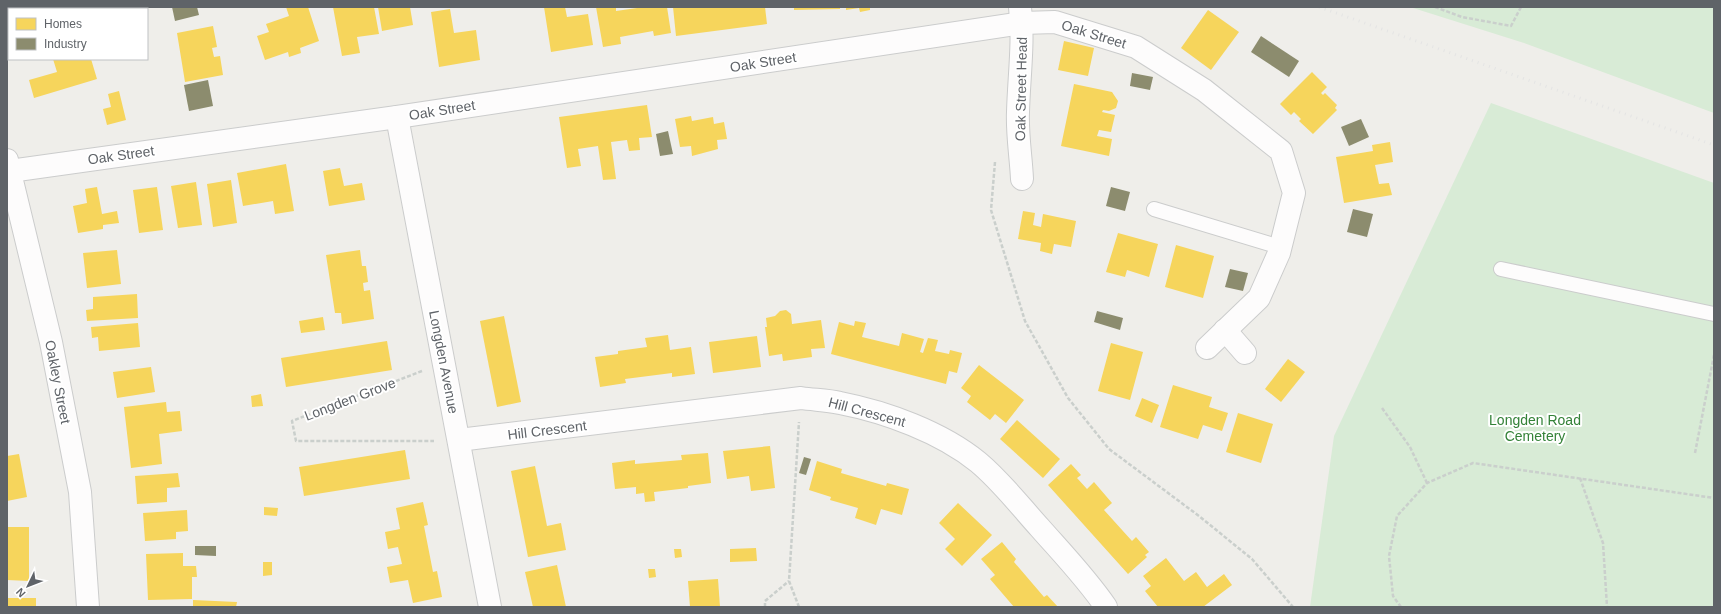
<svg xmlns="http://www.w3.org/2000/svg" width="1721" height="614" font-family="Helvetica,sans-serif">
<rect width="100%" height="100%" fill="#efeeea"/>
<g fill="#d8ebd6">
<polygon points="1410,7 1714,7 1714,113 1524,43"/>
<polygon points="1491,103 1714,183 1714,607 1310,607 1334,436"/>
</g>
<g fill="#f6d55c">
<polygon points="53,7 94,7 94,9 54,9"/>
<polygon points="286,7 308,7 319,41 300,48 301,53 289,57 288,52 265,60 257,36 269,32 266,24 289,16"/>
<polygon points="333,7 374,7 379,34 357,37 360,53 342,56"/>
<polygon points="378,7 410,7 413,25 382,31"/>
<polygon points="544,7 565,7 567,17 588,14 593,45 551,52"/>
<polygon points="596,7 616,7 616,11 644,7 667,7 671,33 654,36 653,31 620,37 621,44 603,47"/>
<polygon points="673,7 765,7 767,24 676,36"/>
<polygon points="794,7 840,7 840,9 794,10"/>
<polygon points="846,7 870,7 870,10 860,12 859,8 846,10"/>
<polygon points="450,9 454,33 476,30 480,60 439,67 431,12"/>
<polygon points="1208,10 1239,32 1211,70 1181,48"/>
<polygon points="213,26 217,47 212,48 214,57 220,56 223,75 185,82 177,33"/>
<polygon points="1064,41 1094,48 1088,76 1058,70"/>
<polygon points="53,59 91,59 97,79 34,98 29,80 57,72"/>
<polygon points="1312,72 1327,87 1321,93 1323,95 1325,93 1337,105 1335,108 1337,110 1313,134 1299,121 1301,119 1294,112 1291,115 1280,104"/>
<polygon points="1074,84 1112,92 1118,101 1116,108 1109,111 1103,110 1102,112 1115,115 1111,132 1099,130 1097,136 1112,139 1109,156 1061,146"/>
<polygon points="119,91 126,120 107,125 103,109 111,107 108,94"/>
<polygon points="647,105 652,137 639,138 640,150 629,151 627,140 611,142 616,179 603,180 598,146 578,149 581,166 567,168 559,117"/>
<polygon points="691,116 692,121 713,117 714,124 724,122 727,139 717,140 718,149 692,156 691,146 680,147 675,119"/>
<polygon points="1390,142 1393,162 1375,165 1379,184 1389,183 1392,195 1344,203 1336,157 1373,151 1372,145"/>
<polygon points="286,164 294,211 275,214 273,201 243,206 237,173"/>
<polygon points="340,168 344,186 362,183 365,200 329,206 323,171"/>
<polygon points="231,180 237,223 213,227 207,184"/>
<polygon points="196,182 202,225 178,228 171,186"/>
<polygon points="97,187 102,214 117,211 119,223 103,225 103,229 78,233 73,206 87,203 85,189"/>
<polygon points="157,187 163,230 139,233 133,190"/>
<polygon points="1023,211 1035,213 1033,225 1041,227 1043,214 1076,221 1071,247 1054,244 1052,254 1040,251 1041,243 1018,239"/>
<polygon points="1118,233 1158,244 1149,277 1127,270 1125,277 1106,272"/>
<polygon points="1176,245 1214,256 1203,298 1165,287"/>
<polygon points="117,250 121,284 87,288 83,253"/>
<polygon points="360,250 362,266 366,266 368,282 363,283 364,291 370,290 374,319 342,324 341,313 335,313 326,255"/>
<polygon points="137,294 138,318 87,321 86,310 93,309 93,297"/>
<polygon points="786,310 791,314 792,324 821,320 825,348 811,349 812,357 783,361 782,354 769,356 765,327 767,327 766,318 775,316 780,311"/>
<polygon points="504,316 521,402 497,407 480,321"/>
<polygon points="323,317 325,330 301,333 299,321"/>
<polygon points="855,321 866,323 862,337 899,346 902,333 924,339 920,352 923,353 928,338 938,340 935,351 949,354 950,350 962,353 957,373 949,371 946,384 831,354 839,322 854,326"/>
<polygon points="138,323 140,347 99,351 98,337 92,338 91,327"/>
<polygon points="668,335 670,350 691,347 695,374 672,377 672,373 625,379 626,383 600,387 595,357 618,354 618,351 647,347 645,338"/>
<polygon points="757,336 761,367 713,373 709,342"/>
<polygon points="387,341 392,370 286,387 281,358"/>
<polygon points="1111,343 1143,352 1130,400 1098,391"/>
<polygon points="1288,359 1305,372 1281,402 1265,389"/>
<polygon points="979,365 1024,400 1006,423 995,414 990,420 967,402 971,396 961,388"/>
<polygon points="151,367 155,392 117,398 113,372"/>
<polygon points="1173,385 1212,397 1209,407 1228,413 1222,431 1203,425 1198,439 1160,427"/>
<polygon points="261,394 263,406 252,407 251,396"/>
<polygon points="1142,398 1159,405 1152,423 1135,416"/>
<polygon points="166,402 167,412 180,411 182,431 159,434 162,464 131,468 124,407"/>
<polygon points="1238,413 1273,424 1261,463 1226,452"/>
<polygon points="1017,420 1060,459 1043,478 1000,439"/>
<polygon points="770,446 775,488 751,491 749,476 727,479 723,451"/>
<polygon points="405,450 410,479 304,496 299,467"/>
<polygon points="708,453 711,483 688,486 688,488 654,492 655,501 645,502 644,493 636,494 636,487 615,489 612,463 635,460 635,464 682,460 681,455"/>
<polygon points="19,454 27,497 7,501 7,456"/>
<polygon points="817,461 842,469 841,473 886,486 887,483 909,489 902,515 881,509 876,525 855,518 858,508 830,500 831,497 809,490"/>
<polygon points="1071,464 1081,475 1077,478 1087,489 1094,482 1112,503 1104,510 1132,541 1136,537 1149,552 1145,555 1147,557 1128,574 1048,485"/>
<polygon points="535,466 547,526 561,523 566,550 528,557 511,471"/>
<polygon points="178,473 180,487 167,488 167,502 137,504 135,476"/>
<polygon points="423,502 428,525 424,526 433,572 437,571 442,597 413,603 408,580 390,583 387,567 402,564 398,547 388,549 385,532 400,529 396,508"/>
<polygon points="958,503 992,535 962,566 945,549 955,539 939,523"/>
<polygon points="264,507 278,508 277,516 264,515"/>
<polygon points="187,510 188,531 176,532 176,539 145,541 143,513"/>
<polygon points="7,527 29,527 29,581 7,580"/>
<polygon points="1002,542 1016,559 1014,562 1044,597 1047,595 1058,607 1014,607 990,579 995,575 981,559"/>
<polygon points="756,548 757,561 730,562 730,549"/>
<polygon points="674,549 681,549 682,557 675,558"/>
<polygon points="183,553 183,566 196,566 197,577 192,577 192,599 148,600 146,554"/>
<polygon points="1166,558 1184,581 1196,572 1207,587 1224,574 1232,585 1203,607 1158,607 1145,591 1151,586 1143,576"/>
<polygon points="263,562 272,562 272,575 263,576"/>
<polygon points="557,565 566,607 533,607 525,572"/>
<polygon points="648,569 655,569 656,577 649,578"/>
<polygon points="718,579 720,607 690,607 688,581"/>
<rect x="7" y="598" width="29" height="9"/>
<polygon points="193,600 237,602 236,607 193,607"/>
</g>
<g fill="#8c8c6e">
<polygon points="172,7 197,7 199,15 175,21"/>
<polygon points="1261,36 1299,61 1289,77 1251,52"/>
<polygon points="1132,73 1153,77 1150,90 1130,86"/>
<polygon points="208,80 213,106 189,111 184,85"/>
<polygon points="1361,119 1369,137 1349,146 1341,127"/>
<polygon points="668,131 673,154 660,156 656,134"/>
<polygon points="1111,187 1130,192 1125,211 1106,206"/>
<polygon points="1353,209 1373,214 1367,237 1347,232"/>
<polygon points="1230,269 1248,273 1243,291 1225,287"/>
<polygon points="1097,311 1123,318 1120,330 1094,322"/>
<polygon points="804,457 811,459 806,475 799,473"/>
<polygon points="195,546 216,546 216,556 195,555"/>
</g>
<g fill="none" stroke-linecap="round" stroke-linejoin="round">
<g stroke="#cbcccc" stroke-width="16">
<g id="service">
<polyline points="1154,209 1280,247"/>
<polyline points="1501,269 1714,314"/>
</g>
</g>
<g stroke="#cbcccc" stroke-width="24">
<g id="minor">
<path d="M1020,7C1024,42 1019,76 1018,112C1017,134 1021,157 1022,179"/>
<polyline points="397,117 490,607"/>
<polyline points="7,160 51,342 80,492 88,607"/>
<polyline points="10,171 397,117 1022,23 1055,22 1136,47 1204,90 1281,151 1294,193 1279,253 1259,298 1207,348"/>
<polyline points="1225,330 1245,353"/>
<path d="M459,440L801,398C814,400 827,400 840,403C886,412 941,432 978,462C1001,481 1020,506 1040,528C1063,554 1087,579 1106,607"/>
</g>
</g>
<g stroke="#cacfcc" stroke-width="2.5" stroke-dasharray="4 2" stroke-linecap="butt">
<polyline points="1435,7 1462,17 1511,26 1521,7"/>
<polyline points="995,162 991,210 1025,321 1068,398 1109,449 1199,516 1252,559 1293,607"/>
<polyline points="422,371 292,421 296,441 434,441"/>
<polyline points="1382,408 1410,447 1427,483"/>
<polyline points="1695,453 1714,355"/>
<polyline points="1580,478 1603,543 1607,607"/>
<polyline points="765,607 765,601 789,581"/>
<polyline points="799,607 789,581 799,422"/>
<polyline points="1401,607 1393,596 1389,556 1397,516 1427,483 1473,463 1714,498"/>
</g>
<use href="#service" stroke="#fdfcfc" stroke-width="14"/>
<use href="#minor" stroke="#fdfcfc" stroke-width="22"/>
<polyline stroke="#e4e4e4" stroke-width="3" stroke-dasharray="1 5" stroke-linecap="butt" points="1319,7 1714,145"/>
</g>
<g text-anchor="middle" stroke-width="4" stroke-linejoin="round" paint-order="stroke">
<g font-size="14" fill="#5f6368" stroke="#fff">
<text transform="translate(1094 34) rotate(17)" y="5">Oak Street</text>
<text transform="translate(763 62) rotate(-9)" y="5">Oak Street</text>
<text transform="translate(1021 89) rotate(-89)" y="5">Oak Street Head</text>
<text transform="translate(442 110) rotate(-9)" y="5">Oak Street</text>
<text transform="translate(121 155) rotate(-8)" y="5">Oak Street</text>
<text transform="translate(444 362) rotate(79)" y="5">Longden Avenue</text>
<text transform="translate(58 382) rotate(79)" y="5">Oakley Street</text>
<text transform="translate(350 399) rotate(-21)" y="5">Longden Grove</text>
<text transform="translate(867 412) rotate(15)" y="5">Hill Crescent</text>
<text transform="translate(547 430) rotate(-7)" y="5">Hill Crescent</text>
</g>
<g font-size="14" fill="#348238" stroke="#fff">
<text x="1535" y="425">Longden Road<tspan x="1535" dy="16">Cemetery</tspan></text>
</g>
</g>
<rect width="1721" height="614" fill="none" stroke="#5f6368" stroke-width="16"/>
<rect x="8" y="8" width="140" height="52" fill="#ffffff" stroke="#bfc1c3"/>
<rect x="16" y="18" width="20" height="12" fill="#f6d55c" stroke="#bfc1c3"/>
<text x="44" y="28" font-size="12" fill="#5f6368">Homes</text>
<rect x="16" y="38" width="20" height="12" fill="#8c8c6e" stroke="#bfc1c3"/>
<text x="44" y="48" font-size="12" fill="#5f6368">Industry</text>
<g transform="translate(28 586) rotate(227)" stroke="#ffffff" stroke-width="3" paint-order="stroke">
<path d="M0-3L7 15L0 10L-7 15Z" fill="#5f6368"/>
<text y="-6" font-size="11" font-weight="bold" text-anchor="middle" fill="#5f6368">N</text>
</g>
</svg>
